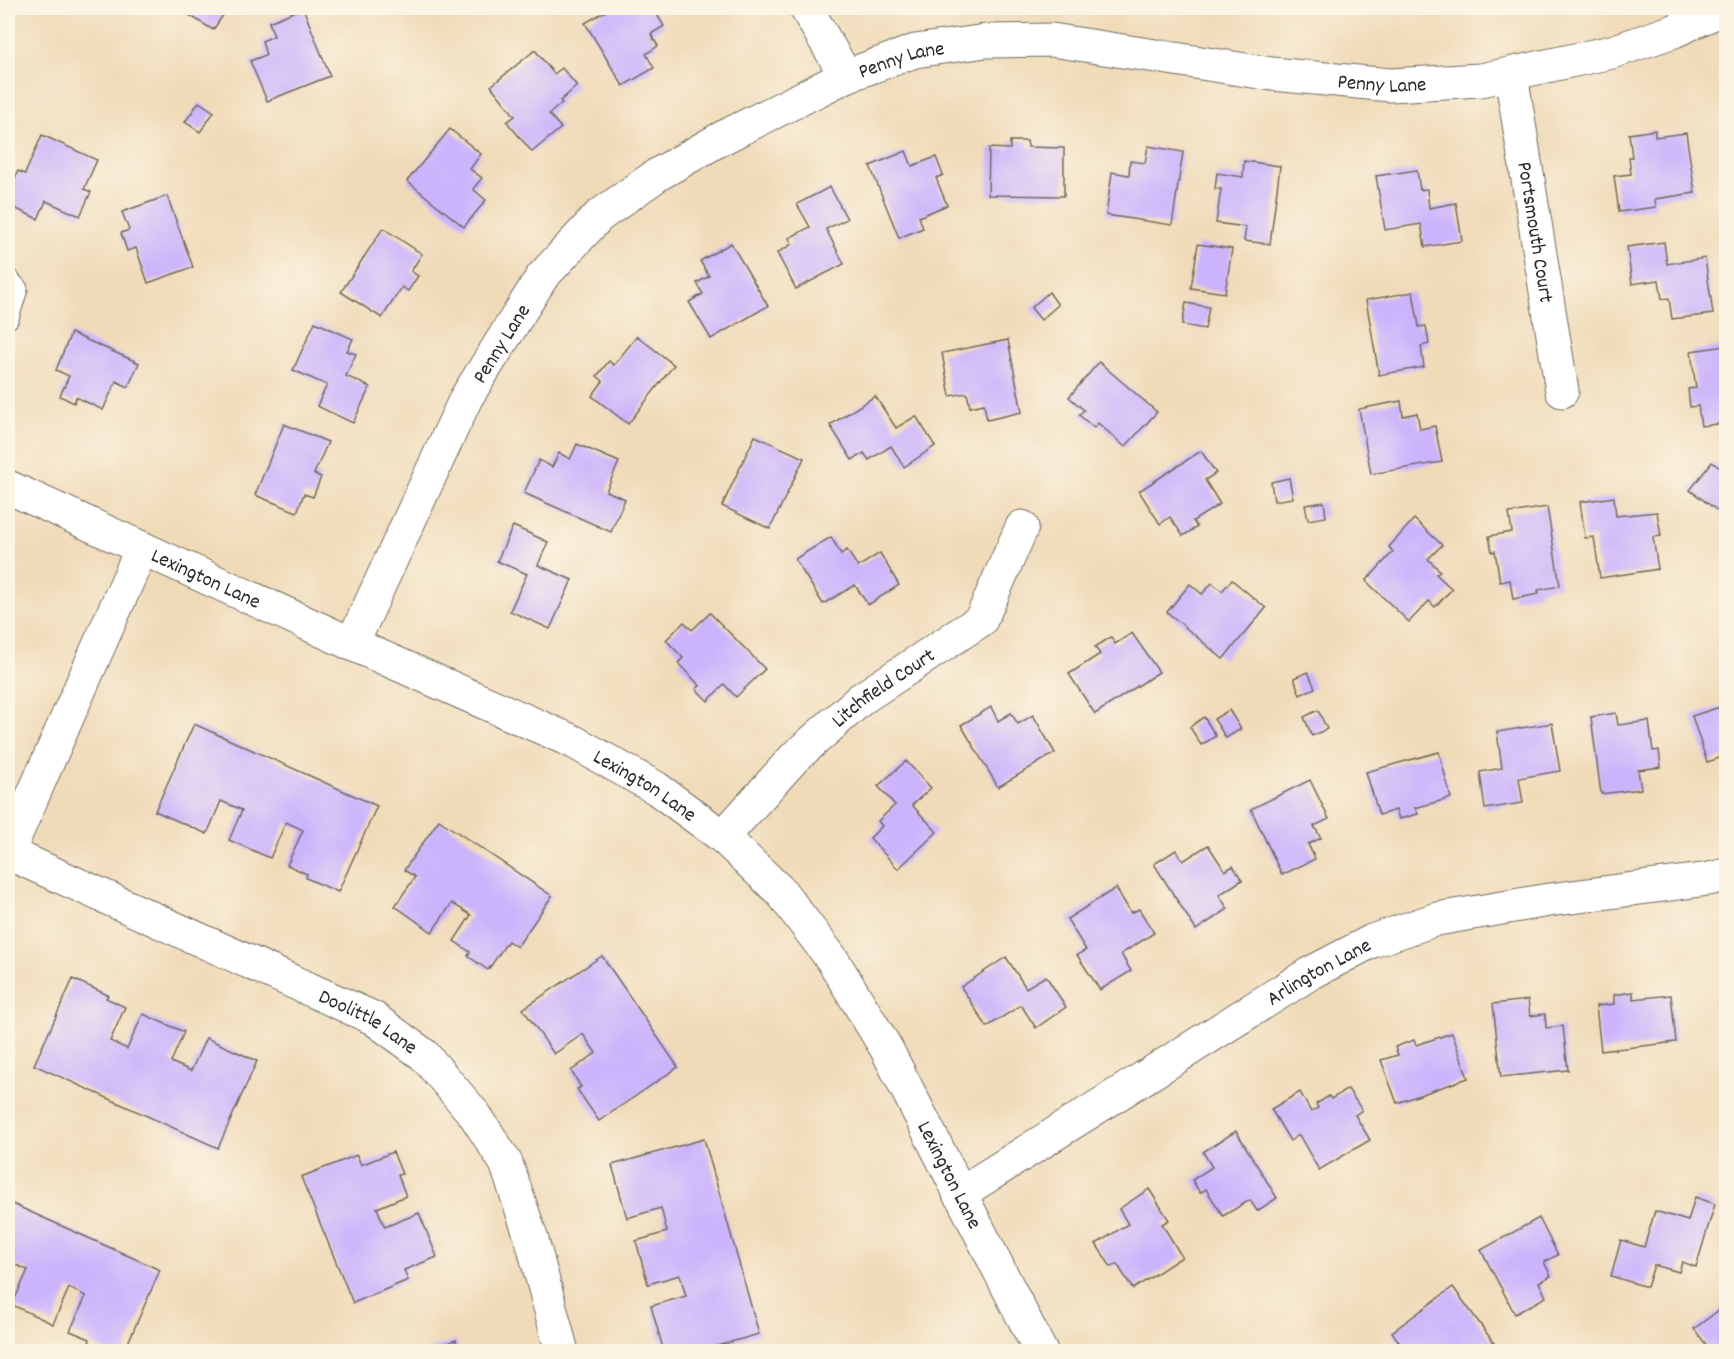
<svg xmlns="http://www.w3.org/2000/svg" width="1734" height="1359" font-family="Dekko,sans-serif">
<rect width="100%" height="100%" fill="#fcf5e5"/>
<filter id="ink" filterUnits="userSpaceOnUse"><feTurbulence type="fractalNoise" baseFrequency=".0167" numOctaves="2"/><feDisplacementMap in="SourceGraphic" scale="12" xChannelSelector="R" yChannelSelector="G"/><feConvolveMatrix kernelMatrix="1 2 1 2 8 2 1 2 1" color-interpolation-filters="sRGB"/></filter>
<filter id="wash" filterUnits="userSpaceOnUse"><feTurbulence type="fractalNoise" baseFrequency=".008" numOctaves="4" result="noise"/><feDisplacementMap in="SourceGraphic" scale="24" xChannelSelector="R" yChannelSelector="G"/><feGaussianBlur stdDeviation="1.35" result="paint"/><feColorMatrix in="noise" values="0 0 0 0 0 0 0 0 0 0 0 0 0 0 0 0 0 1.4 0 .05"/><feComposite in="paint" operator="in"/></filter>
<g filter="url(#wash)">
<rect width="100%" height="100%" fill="#f0dbb9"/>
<g id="blocks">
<g fill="#cbb4fc">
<polygon points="172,8 228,8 213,30 183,11 182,13"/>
<polygon points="303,8 330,76 267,101 250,61 266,55 262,41 274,36 269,22"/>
<polygon points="611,8 653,8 664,26 651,34 658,46 646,54 654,68 623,86 585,23"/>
<polygon points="535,50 554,74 562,68 577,86 560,101 562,103 549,114 561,128 532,152 507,122 515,116 491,86"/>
<polygon points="199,102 214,112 200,132 185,122"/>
<polygon points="450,129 481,154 470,169 482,178 473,189 486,200 464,227 407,181"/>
<polygon points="1655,130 1655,137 1686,133 1695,193 1655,199 1656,207 1619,212 1614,176 1631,174 1629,157 1632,157 1629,134"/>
<polygon points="42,135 97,160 84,189 91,192 80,216 46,201 38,219 8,205 8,195 18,171 25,174"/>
<polygon points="1010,141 1027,141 1028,147 1064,148 1064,196 988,195 989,148 1010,149"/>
<polygon points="1148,146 1183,152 1172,225 1106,215 1112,172 1129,175 1130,161 1145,163"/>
<polygon points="906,151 912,166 936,157 943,175 936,178 947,205 919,217 923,228 899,238 870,166"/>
<polygon points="1244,161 1280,166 1270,244 1244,241 1246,227 1216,223 1221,189 1215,189 1217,173 1243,177"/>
<polygon points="1417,170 1420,190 1427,189 1429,208 1456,203 1462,241 1425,247 1421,224 1385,230 1376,176"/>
<polygon points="830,187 847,219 826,229 844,264 796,289 777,253 792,244 789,238 810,227 797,204"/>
<polygon points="167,196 193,267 148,283 136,248 127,251 121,233 129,230 122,212"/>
<polygon points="383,228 422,254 411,271 418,276 408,291 402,287 382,318 341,292"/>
<polygon points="1664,242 1667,264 1705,258 1713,314 1672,319 1669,298 1662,299 1659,280 1632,284 1627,247"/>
<polygon points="731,243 768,306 711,339 689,302 703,294 697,283 709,276 700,261"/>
<polygon points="1198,244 1232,249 1225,293 1191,288"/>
<polygon points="1049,292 1058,305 1041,320 1031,308"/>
<polygon points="1413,292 1419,327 1426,326 1429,344 1421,346 1424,367 1379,375 1366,300"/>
<polygon points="1186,303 1209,307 1205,329 1182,325"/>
<polygon points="315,322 353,339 347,351 356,354 346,376 370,387 353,423 317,406 327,385 293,370"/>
<polygon points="71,333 139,363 128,387 116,381 103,410 76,397 74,403 60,396 69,376 56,370"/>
<polygon points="637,336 674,365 628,424 592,396 603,381 597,376 609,361 614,365"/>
<polygon points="1008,340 1022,412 987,420 984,404 970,407 967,393 950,396 942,353"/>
<polygon points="1726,346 1726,423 1701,426 1698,406 1690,407 1688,389 1696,388 1691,351"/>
<polygon points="1099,362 1157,412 1125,447 1098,423 1094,428 1079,415 1084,410 1069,397"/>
<polygon points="875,396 896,428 916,416 935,446 904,467 891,446 869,460 864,453 852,460 830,425"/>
<polygon points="1401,401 1403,416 1417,413 1420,429 1435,426 1442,462 1371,474 1359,409"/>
<polygon points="284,424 328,442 314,474 321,477 313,497 304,494 297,512 255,495"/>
<polygon points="755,436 804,458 770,529 722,506"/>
<polygon points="577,444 619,462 606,491 625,499 611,532 524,493 539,460 552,467 559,453 570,459"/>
<polygon points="1201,451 1216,473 1205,480 1220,504 1193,521 1197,527 1183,536 1170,517 1160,524 1139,491"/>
<polygon points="1712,462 1724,471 1726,468 1726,517 1690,490"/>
<polygon points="1289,478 1293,498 1274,501 1271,482"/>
<polygon points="1614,497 1616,516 1657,512 1661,536 1653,537 1658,569 1600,578 1594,537 1585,538 1580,502"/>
<polygon points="1324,502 1326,517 1308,520 1305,505"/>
<polygon points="1547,507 1560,586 1538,590 1539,594 1513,599 1510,580 1500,582 1495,551 1492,552 1489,536 1512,532 1509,513"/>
<polygon points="1414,519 1442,545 1428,559 1440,571 1436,574 1452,589 1435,607 1429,601 1409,622 1366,581 1393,552 1389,547"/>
<polygon points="513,526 548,542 538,565 572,580 550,629 510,611 527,574 497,561"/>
<polygon points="831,537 841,554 847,550 858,567 880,553 899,585 868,605 855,585 823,604 795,559"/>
<polygon points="1232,580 1266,608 1223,659 1167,612 1190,584 1202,594 1212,583 1222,591"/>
<polygon points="710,613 765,669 736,697 724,684 708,701 696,689 700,686 678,663 683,658 666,640 684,622 692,630"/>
<polygon points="1132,633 1159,672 1095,714 1069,674 1100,654 1095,647 1111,637 1115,644"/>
<polygon points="1308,672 1315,688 1300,695 1294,678"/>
<polygon points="1726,705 1726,756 1707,762 1692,716"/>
<polygon points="991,707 998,721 1011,713 1018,724 1033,715 1055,753 998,787 961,725"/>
<polygon points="1229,710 1241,729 1226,738 1214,719"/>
<polygon points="1318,710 1327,729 1312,736 1304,717"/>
<polygon points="1616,713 1618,725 1649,721 1653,751 1659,750 1661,767 1638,770 1641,789 1601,794 1591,717"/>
<polygon points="1204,717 1216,736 1201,745 1190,727"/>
<polygon points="1552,723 1560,771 1519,778 1523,803 1485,809 1480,772 1502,768 1497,732"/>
<polygon points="194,724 377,806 338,892 306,878 307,874 287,865 303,830 286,822 270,858 229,840 242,810 221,801 207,834 155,811"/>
<polygon points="1439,752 1451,798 1415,808 1418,814 1399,819 1396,810 1379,815 1366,772"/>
<polygon points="906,761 931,788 912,805 937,832 898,869 870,838 882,826 878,821 895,805 878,786"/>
<polygon points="1310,780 1329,819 1314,826 1321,838 1308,844 1315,859 1282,875 1251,809"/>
<polygon points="439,820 552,896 517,947 508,941 488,970 468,956 470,952 454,941 471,915 452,903 432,932 395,906 415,877 404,870"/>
<polygon points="1208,845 1225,871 1233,866 1242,880 1219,895 1228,909 1196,930 1154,864 1176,850 1183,861"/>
<polygon points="1116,888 1131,913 1139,909 1154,933 1121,954 1131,971 1100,990 1077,955 1086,950 1067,919"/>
<polygon points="602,956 678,1067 599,1121 577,1089 581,1087 571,1071 596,1053 583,1034 554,1054 523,1009"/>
<polygon points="1006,957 1026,988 1046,976 1066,1007 1036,1028 1021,1005 987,1027 961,987"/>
<polygon points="73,979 108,995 106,998 125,1007 110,1041 127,1049 143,1014 184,1032 171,1062 191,1071 206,1038 257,1061 218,1148 34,1065"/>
<polygon points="1633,992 1633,999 1671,995 1676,1042 1601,1051 1596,1006 1614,1004 1614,995"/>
<polygon points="1528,1000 1530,1016 1545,1014 1546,1028 1563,1026 1568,1070 1501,1077 1493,1004"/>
<polygon points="1452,1033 1468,1078 1397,1103 1381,1060 1398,1055 1395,1047 1414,1040 1416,1045"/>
<polygon points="1348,1089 1362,1110 1355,1115 1370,1140 1319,1170 1299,1135 1290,1141 1271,1109 1300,1092 1311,1112 1318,1108 1316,1104 1329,1096 1331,1099"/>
<polygon points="1236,1131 1277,1198 1257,1211 1250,1200 1223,1216 1206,1189 1200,1193 1192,1180 1212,1167 1203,1152"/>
<polygon points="704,1139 759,1334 696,1352 664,1352 651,1306 686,1296 680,1275 648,1284 636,1241 667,1232 661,1208 627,1218 612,1165"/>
<polygon points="393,1152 402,1174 398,1175 406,1196 377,1208 385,1227 419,1213 437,1257 404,1270 408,1280 353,1303 301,1177 357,1155 361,1165"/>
<polygon points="1149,1189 1169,1220 1162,1224 1182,1257 1133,1289 1117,1264 1111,1267 1096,1244 1128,1224 1119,1209"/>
<polygon points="1695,1197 1715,1204 1696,1267 1682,1262 1679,1272 1654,1265 1647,1287 1611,1276 1621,1240 1644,1247 1655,1211 1688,1221"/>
<polygon points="8,1202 160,1270 124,1352 108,1352 89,1343 90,1339 70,1331 86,1296 69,1288 53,1324 12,1305 28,1270 9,1262 8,1266"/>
<polygon points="1539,1218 1558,1255 1544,1262 1551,1276 1539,1282 1546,1297 1515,1314 1481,1250"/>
<polygon points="1453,1287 1499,1350 1497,1352 1406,1352 1392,1332"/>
<polygon points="1723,1307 1726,1311 1726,1348 1722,1352 1712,1352 1694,1329"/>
<polygon points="456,1340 460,1352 424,1352 424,1351"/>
</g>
</g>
</g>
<g filter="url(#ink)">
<use href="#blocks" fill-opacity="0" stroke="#70695d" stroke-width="1.5"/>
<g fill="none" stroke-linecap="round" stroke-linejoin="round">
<g stroke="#70695d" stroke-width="23">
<polyline id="service" points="8,279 17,289 8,318"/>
</g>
<g stroke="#70695d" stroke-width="35">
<g id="minor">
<polyline points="806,8 846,76"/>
<path id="s1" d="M1511,74L1562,391"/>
<path id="s2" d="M8,487L352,644L574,742L656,788L723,837L781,892L832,959L886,1048L1041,1352"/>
<path id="s3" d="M352,644L466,398L542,277L599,216L657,175L720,139L846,76L915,51L986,41L1052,40L1272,74L1390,85L1481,80L1612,52L1674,31L1724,8"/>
<path id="s4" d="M723,837L795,757L861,699L981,620L1022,527"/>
<polyline points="8,852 142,548"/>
<path id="s5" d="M8,853L373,1018L424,1055L475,1115L506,1163L532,1240L562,1352"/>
<path id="s6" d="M959,1194L1309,974L1372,941L1437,919L1549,900L1709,879L1726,875"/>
</g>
</g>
<use href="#service" stroke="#fff" stroke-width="21"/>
<use href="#minor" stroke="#fff" stroke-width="33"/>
</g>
</g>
<g text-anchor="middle" stroke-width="6" stroke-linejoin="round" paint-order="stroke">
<g font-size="21" fill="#2b2b2b" stroke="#fcf5e5">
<text dy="7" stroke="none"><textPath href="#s3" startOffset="840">Penny Lane</textPath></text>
<text dy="7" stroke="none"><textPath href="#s3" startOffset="1326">Penny Lane</textPath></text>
<text dy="7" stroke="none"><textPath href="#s1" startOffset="160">Portsmouth Court</textPath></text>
<text dy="7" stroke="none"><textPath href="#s3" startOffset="336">Penny Lane</textPath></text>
<text dy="7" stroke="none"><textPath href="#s2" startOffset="218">Lexington Lane</textPath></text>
<text dy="7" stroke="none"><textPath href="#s4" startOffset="220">Litchfield Court</textPath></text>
<text dy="7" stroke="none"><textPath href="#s2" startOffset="704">Lexington Lane</textPath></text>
<text dy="7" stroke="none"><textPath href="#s6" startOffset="423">Arlington Lane</textPath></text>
<text dy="7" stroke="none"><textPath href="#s5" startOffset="398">Doolittle Lane</textPath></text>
<text dy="7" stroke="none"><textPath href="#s2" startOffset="1208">Lexington Lane</textPath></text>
</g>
</g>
<rect width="1734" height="1359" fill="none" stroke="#fcf5e5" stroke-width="30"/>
</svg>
